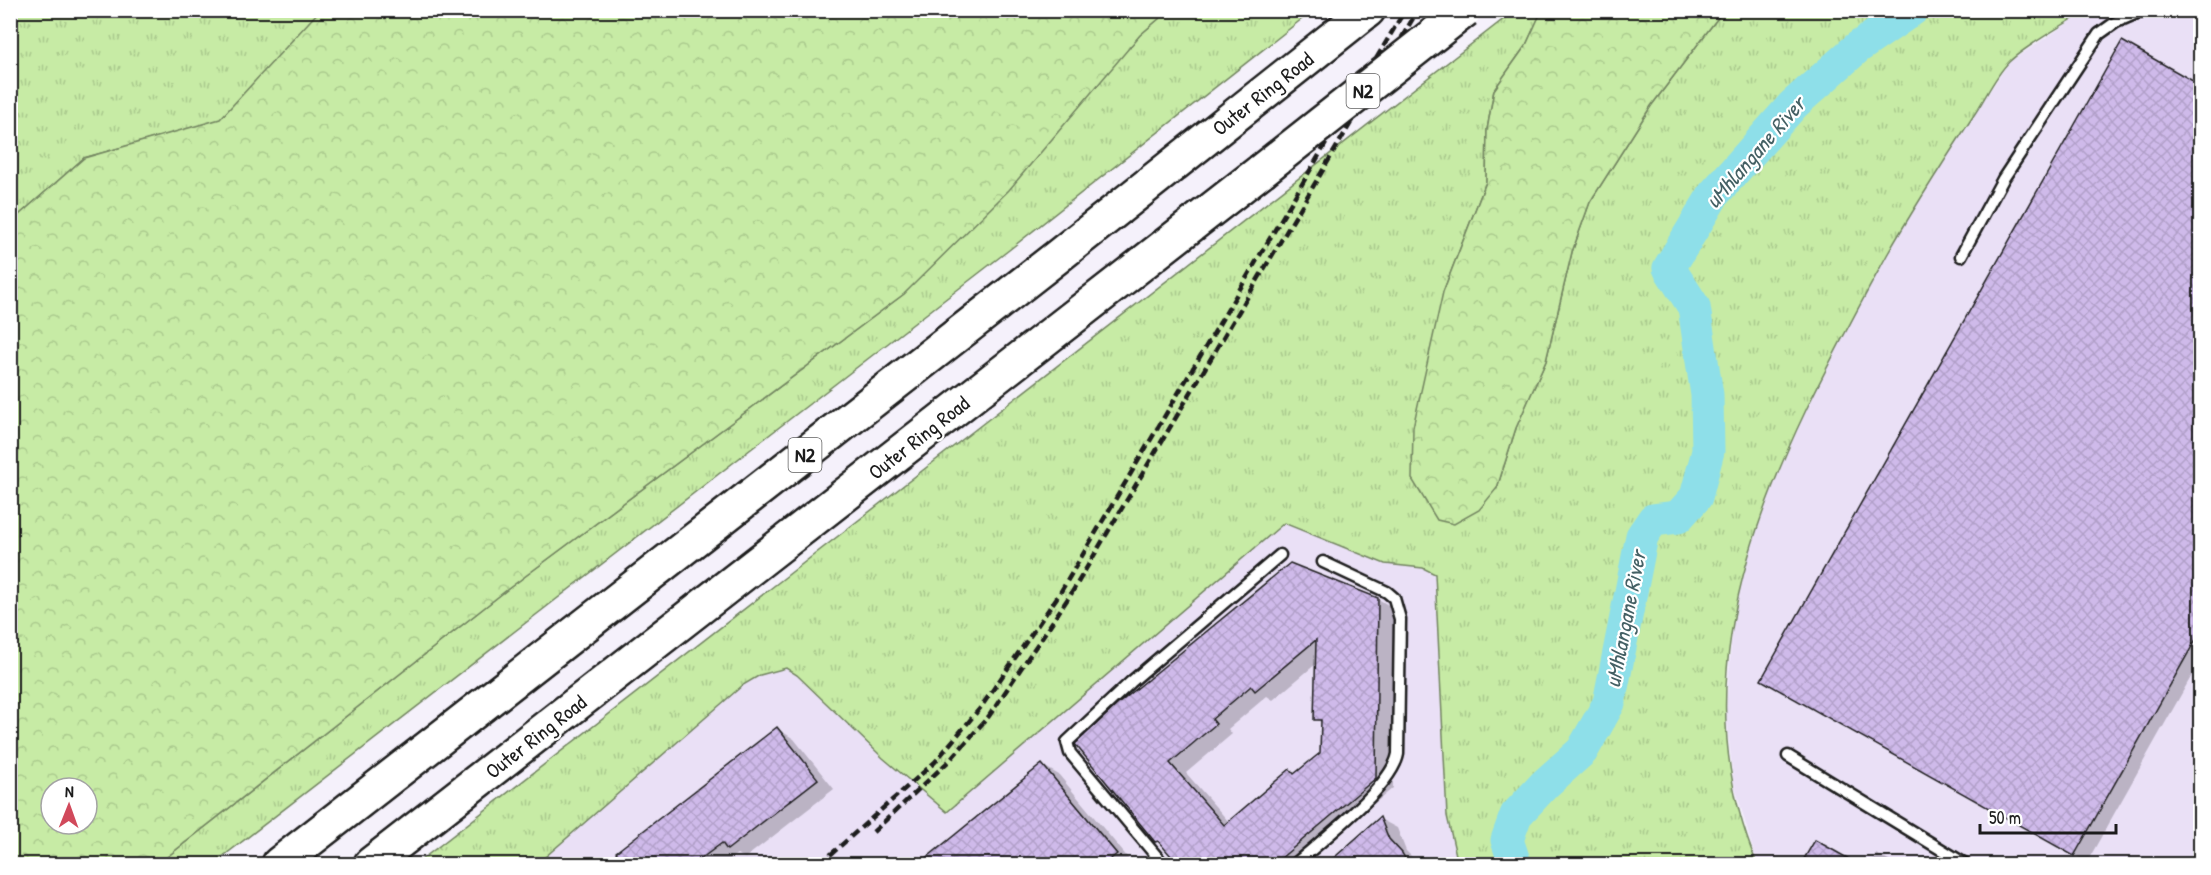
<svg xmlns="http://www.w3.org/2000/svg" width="2211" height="875" font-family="'Patrick Hand',sans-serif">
<defs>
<pattern id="grass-tufts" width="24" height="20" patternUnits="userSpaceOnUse" patternTransform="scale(1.5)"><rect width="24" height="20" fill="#c7eba5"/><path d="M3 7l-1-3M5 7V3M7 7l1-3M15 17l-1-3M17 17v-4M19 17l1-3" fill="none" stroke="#aac98d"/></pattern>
<pattern id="forest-crowns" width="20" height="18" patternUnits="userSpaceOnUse" patternTransform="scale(1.5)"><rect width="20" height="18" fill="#c7eba5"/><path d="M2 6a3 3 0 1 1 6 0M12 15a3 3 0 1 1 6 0" fill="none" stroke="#aac98d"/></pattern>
<pattern id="building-cross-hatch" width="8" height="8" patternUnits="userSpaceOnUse" patternTransform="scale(1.5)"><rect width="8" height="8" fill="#cfbaea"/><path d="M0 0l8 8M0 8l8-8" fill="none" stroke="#b19fc8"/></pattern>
</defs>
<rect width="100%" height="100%" fill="#f5f1fb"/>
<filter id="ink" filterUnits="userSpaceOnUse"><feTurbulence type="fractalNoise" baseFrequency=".0167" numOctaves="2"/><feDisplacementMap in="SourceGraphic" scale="12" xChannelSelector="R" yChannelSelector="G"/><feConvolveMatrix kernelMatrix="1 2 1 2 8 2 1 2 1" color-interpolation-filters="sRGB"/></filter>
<g filter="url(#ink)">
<g fill="#eae0f6">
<polygon points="2086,11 2200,11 2200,864 1757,864 1733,780 1726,712 1733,619 1748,550 1761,512 1822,374 1914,206 2009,62"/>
<polygon points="1284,523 1385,564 1423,568 1435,574 1447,816 1458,864 537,864 743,685 760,675 786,668 797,675 883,758 947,812"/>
</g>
<g fill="url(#grass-tufts)" stroke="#728460" stroke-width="1.5">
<polygon points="11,11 320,11 220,120 84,158 11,222"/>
<polygon points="1168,11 1312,11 1009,250 213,864 158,864 508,589 904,294 1140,35"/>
<path d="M1514,11H1542L1526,45L1494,90L1487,130L1486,182L1443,292L1497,488L1516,428L1546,361L1572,252L1590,202L1651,106L1723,11H2086C2065,24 2025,46 2009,62C1995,76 1985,99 1974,115C1944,161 1914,207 1887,255C1786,441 1668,649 1757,864H1458L1447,816L1435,574L1423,568L1385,564L1284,523L947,812L883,758L797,675L786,668L760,675L743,685L537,864H416Z"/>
</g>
<g fill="url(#forest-crowns)" stroke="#728460" stroke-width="1.5" fill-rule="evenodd">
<path d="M320,10L1168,11L1140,35L1009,190L904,294L508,589L158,864H11V222L84,158L220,119ZM51,788H87V824H51Z"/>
<polygon points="1542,10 1723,11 1651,106 1590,202 1572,252 1546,361 1516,428 1497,488 1479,510 1454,524 1437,520 1412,479 1413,427 1443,292 1486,182 1487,130 1494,90 1526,45"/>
</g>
<g fill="#0003" fill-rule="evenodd">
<polygon points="2123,43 2200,87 2200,661 2087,862 1763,679"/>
<path d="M1378,599L1395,609L1393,788L1302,864H1180L1164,845L1156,841L1077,745ZM1317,663L1316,719L1322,723V753L1296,775L1290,771L1229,822L1186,773L1232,734L1228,729L1267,696L1273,700Z"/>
<polygon points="778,729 794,739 834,789 745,858 737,854 723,864 628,864 618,852"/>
<polygon points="1042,765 1059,775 1133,864 920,864"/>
<polygon points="1380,819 1397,828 1406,851 1419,864 1334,864 1332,862"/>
<polygon points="1815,842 1855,864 1802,864"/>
<polygon points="1876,854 1894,864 1871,864"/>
</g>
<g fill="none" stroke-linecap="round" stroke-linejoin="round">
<polyline stroke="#8edfe9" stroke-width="33" points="1515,864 1507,840 1516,815 1545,784 1582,751 1609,703 1642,536 1653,520 1678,517 1696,497 1708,451 1707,395 1694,307 1669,268 1714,194 1793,105 1857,48 1912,10"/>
</g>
<g fill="url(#building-cross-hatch)" stroke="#1c1c1c" stroke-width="1.5" fill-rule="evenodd">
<polygon points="2122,41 2200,85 2200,632 2074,856 1761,680"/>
<path d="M1290,563L1378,598L1376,778L1274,864H1178L1158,841L1155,842L1075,744L1118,704ZM1316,640L1314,720H1321L1320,753L1294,774L1290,769L1224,825L1170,763L1216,724L1212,719L1251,686L1255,691Z"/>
<polygon points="777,727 818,779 727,850 722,843 694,864 626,864 616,852"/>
<polygon points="1042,764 1117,854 1104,864 919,864"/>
<polygon points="1380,817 1389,839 1402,853 1408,864 1327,864"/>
<polygon points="1815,840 1858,864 1801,864"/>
</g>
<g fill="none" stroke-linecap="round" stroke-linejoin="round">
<g stroke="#1c1c1c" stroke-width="15">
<g id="lane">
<polyline points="2197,10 2200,11"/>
<polyline points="1961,256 2003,179 2099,34 2116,22 2144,10"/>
<polyline points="1788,756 1965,864"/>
<polyline points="1163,864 1070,753 1067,742 1131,682 1280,555"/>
<path d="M1295,864C1322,840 1392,787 1398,754L1400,619L1394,598L1387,592L1323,562"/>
</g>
</g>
<g stroke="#1c1c1c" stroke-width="38">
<g id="highway">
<polyline points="279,864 1057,257 1368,10"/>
<polyline points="371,864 1261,171"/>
</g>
</g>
<use href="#lane" stroke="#fff" stroke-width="10"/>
<use href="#highway" stroke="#fff" stroke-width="33"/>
<g stroke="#1c1c1c" stroke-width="4.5" stroke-dasharray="9 4.5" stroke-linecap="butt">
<polyline points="873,832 951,759 989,716 1071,594 1418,10"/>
<polyline points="820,864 935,762 981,707 1060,593 1405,10"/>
</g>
<g stroke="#1c1c1c" stroke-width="38" stroke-linecap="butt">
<polyline id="highway-bridge" points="1261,171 1465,10"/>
</g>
<use href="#highway-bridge" stroke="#fff" stroke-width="33"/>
</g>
</g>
<g text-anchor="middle" stroke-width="4.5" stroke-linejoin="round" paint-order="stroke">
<g fill="#fff" stroke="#606060" stroke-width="1.5">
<rect x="1346.5" y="74" width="33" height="34" rx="4.5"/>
<rect x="788.5" y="438" width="33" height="34" rx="4.5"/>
</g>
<g font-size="20" font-weight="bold" fill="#1c1c1c">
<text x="1363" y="98">N2</text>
<text x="805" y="462">N2</text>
</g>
<g font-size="21" fill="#1c1c1c" stroke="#fff">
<text transform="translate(1263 94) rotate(-38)" y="7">Outer Ring Road</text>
<text transform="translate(919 438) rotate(-38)" y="7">Outer Ring Road</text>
<text transform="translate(536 737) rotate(-38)" y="7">Outer Ring Road</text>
</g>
<g font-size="22" font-style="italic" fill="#446064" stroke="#fff">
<text transform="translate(1755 152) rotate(-49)" y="8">uMhlangane River</text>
<text transform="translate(1625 619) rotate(-79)" y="8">uMhlangane River</text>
</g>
</g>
<rect width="2211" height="875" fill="none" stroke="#fff" stroke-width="36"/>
<rect x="18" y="18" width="2175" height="839" fill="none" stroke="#1c1c1c" stroke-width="2" filter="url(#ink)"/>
<g transform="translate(69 806) rotate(1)"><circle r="28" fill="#ffffff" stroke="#a4a4a4" stroke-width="1.5"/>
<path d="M0-4.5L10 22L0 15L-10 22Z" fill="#d1495b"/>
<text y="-9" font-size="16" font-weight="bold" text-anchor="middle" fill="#1c1c1c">N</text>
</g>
<path d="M1980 824v9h136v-9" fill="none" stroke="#1c1c1c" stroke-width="3"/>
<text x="1989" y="824" font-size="18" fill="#1c1c1c" stroke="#ffffff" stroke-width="4.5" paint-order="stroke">50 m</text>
</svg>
